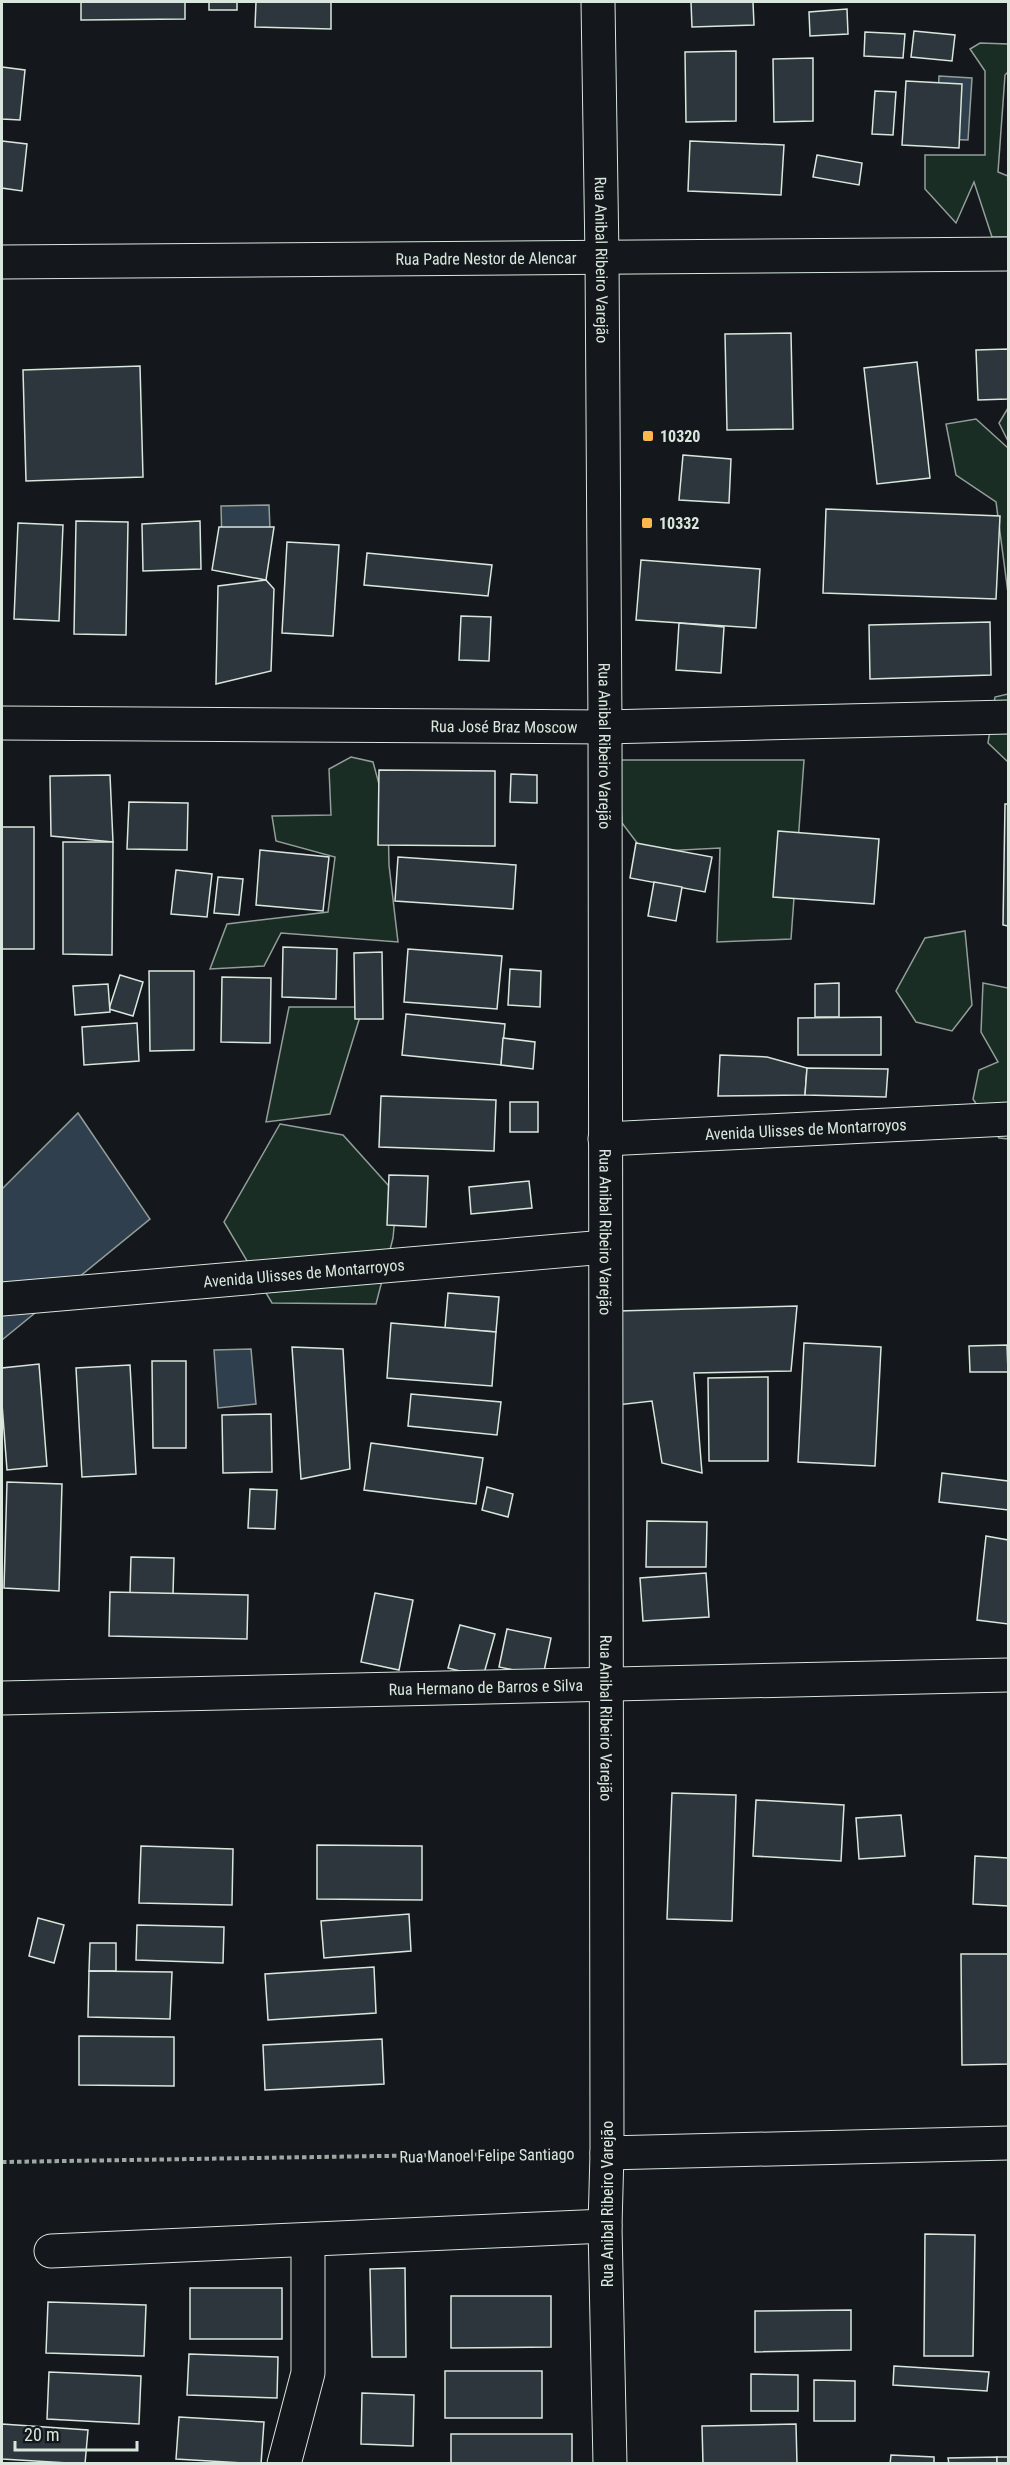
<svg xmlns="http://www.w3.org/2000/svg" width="1010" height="2465" font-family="'Roboto Condensed',sans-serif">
<rect width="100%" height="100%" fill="#14181c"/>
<g fill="#1a2d24" stroke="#939e99" stroke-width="1.5">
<polygon points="980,43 1008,44 1008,72 1005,75 998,172 1008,176 1008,237 992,237 974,182 956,223 925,189 925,155 985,155 985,71 970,49"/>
<polygon points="1008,408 1008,441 999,423"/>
<polygon points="976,419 1008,448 1008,593 996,502 956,475 946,424"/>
<polygon points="1008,694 1008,762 988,743 995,697"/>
<polygon points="351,757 373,762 388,817 389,865 398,942 281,933 264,966 210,969 227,924 328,912 335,857 276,841 272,816 331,815 329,769"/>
<polygon points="618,760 804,760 791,939 717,942 720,848 644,852 622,823"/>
<polygon points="965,931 972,1005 952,1031 916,1022 896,991 925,938"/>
<polygon points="983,983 1008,988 1008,1139 999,1138 973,1099 979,1070 998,1062 981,1032"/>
<polygon points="289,1007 363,1007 330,1114 266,1122"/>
<polygon points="280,1124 343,1135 397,1195 393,1238 376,1304 272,1303 224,1222"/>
</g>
<g fill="#2f3f4d" stroke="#939e99" stroke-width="1.5">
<polygon points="939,76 972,78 968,140 936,139"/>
<polygon points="269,505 270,529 222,543 221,506"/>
<polygon points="78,1113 150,1219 2,1340 2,1189"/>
<polygon points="251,1349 256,1404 218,1408 214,1350"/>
</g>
<g fill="#2c363c" stroke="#d8e6dc" stroke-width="1.5">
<polygon points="81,2 185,2 185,19 81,20"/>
<rect x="209" y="2" width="28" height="8"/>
<polygon points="256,2 331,2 331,29 255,27"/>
<polygon points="691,2 753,2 754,25 692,27"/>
<polygon points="847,9 848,34 810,36 809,12"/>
<polygon points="914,31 955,35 952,61 911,57"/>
<polygon points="865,32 905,34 903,58 864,56"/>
<polygon points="736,51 736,121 686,122 685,52"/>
<polygon points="813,58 813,121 774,122 773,59"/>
<polygon points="2,67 25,70 20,120 2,119"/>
<polygon points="906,81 962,84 959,148 902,145"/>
<polygon points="875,91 896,92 893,135 872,134"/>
<polygon points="2,141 27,144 22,191 2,188"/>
<polygon points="690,141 784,145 781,195 688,191"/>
<polygon points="817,155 862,163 859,185 813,177"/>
<polygon points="791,333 793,429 727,430 725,334"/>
<polygon points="1008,349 1008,399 978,400 976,350"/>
<polygon points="917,362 930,478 877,484 864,368"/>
<polygon points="140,366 143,477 26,481 23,370"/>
<polygon points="683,455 731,459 729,503 679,500"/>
<polygon points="826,509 1000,516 996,599 823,593"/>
<polygon points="76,521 128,522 126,635 74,634"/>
<polygon points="200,521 201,569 143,571 142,524"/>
<polygon points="18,523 63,525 59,621 14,619"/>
<polygon points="219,527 274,527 266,580 212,570"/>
<polygon points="287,542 339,545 333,636 282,633"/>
<polygon points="367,553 492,565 488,596 364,585"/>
<polygon points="641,560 760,569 756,628 636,620"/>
<polygon points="266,580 274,589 271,671 216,684 218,586"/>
<polygon points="461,616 491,617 489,661 459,660"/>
<polygon points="990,622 991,675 870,679 869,625"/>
<polygon points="679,623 724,627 721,673 676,670"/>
<polygon points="379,770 495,771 495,846 378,845"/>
<polygon points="511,774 537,775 537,803 510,802"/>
<polygon points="110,775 113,842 51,836 50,776"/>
<polygon points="129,802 188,803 187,850 127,849"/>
<polygon points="1005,804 1008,804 1008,926 1003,925"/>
<rect x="2" y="827" width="32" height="122"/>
<polygon points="778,831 879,839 874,904 773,897"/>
<polygon points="63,842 113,842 112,955 63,954"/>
<polygon points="636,843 712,857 705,892 630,878"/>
<polygon points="260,850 329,857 323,911 256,905"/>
<polygon points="398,857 516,865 513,909 395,901"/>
<polygon points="176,870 212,874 207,917 171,914"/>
<polygon points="218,877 243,879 239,915 214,913"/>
<polygon points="654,882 682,887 676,921 648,916"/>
<polygon points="283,947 337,949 336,999 282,997"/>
<polygon points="408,949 502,956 497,1009 404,1002"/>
<polygon points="382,952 383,1019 355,1019 354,953"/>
<polygon points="510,969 541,971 540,1007 508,1005"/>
<polygon points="149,971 194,971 194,1050 150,1051"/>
<polygon points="120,975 143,982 133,1016 109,1009"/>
<polygon points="222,977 271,978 270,1043 221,1042"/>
<polygon points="839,983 839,1017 815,1017 815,984"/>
<polygon points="108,984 110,1012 75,1015 73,986"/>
<polygon points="406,1014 505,1024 501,1065 402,1055"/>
<polygon points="881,1017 881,1055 798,1055 798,1018"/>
<polygon points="137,1023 139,1061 84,1065 82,1027"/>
<polygon points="503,1038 535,1042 533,1069 501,1065"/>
<polygon points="720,1055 767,1057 807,1068 805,1095 718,1096"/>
<polygon points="807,1068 888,1069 886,1097 805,1095"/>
<polygon points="381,1096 496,1100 494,1151 379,1147"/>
<rect x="510" y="1102" width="28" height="30"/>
<polygon points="389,1175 428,1176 426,1227 387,1225"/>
<polygon points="529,1181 532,1208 471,1214 469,1187"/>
<polygon points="448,1293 499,1297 496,1332 445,1328"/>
<polygon points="797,1306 791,1371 694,1373 702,1473 662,1463 652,1401 617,1405 618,1311"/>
<polygon points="391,1323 496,1332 492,1386 387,1378"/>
<polygon points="804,1343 881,1347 875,1466 798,1462"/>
<polygon points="1007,1345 1008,1372 970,1372 969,1346"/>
<polygon points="292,1347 343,1349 350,1469 301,1479"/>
<polygon points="152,1361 186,1361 186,1448 153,1448"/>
<polygon points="39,1364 47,1466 7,1470 2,1404 2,1368"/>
<polygon points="130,1365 136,1474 82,1477 76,1368"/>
<polygon points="768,1377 768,1461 709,1461 708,1378"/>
<polygon points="411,1394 501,1402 497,1435 408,1426"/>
<polygon points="271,1414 272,1472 223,1473 222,1415"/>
<polygon points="371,1443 483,1458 476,1504 364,1490"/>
<polygon points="942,1473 1008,1481 1008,1510 939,1502"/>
<polygon points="7,1482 62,1484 59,1591 4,1588"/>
<polygon points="487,1487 513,1494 508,1517 482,1510"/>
<polygon points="250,1489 277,1490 275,1529 248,1528"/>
<polygon points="647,1521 707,1522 706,1567 646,1567"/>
<polygon points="986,1536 1008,1540 1008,1624 977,1620"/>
<polygon points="131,1557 174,1558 173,1594 130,1593"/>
<polygon points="706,1573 709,1617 643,1621 640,1578"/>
<polygon points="110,1592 248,1595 247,1639 109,1636"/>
<polygon points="375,1593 413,1600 399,1670 361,1662"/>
<polygon points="460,1625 495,1634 483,1677 448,1668"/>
<polygon points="507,1629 551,1638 543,1676 499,1667"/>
<polygon points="672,1793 736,1795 732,1921 667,1919"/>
<polygon points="756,1800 844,1805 841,1861 753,1856"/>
<polygon points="901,1815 905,1856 859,1859 856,1818"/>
<polygon points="317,1845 422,1846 422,1900 317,1899"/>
<polygon points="141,1846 233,1849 232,1905 139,1903"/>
<polygon points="975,1856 1008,1858 1008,1906 973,1904"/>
<polygon points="409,1914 411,1951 324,1958 321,1921"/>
<polygon points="38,1918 64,1925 54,1963 29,1956"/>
<polygon points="137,1925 224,1927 223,1963 136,1960"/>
<polygon points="90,1943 116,1943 116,1971 89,1971"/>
<polygon points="961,1954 1008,1954 1008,2064 962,2065"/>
<polygon points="374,1967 376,2013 268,2020 265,1974"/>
<polygon points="89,1971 172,1972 170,2019 88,2017"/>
<polygon points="79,2036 174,2037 174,2086 79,2085"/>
<polygon points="382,2039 384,2084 265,2090 263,2045"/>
<polygon points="925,2234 975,2235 973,2356 924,2356"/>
<polygon points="405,2268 406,2357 372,2357 370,2269"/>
<rect x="190" y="2288" width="92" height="51"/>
<polygon points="451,2296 551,2296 551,2347 451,2348"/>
<polygon points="48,2302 146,2305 144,2356 46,2353"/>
<polygon points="851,2310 851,2350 755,2352 755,2311"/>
<polygon points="189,2354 278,2357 277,2398 187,2395"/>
<polygon points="894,2366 989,2372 987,2391 893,2385"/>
<rect x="445" y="2371" width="97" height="47"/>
<polygon points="49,2372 141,2376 139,2424 47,2419"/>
<polygon points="751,2374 798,2375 798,2411 751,2411"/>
<polygon points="814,2380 855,2381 855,2421 814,2421"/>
<polygon points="362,2393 414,2395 413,2446 361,2444"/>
<polygon points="179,2417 264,2422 261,2464 176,2459"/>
<polygon points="2,2424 88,2430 85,2464 2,2459"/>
<polygon points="796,2424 797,2464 703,2464 702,2426"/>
<rect x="451" y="2434" width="121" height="30"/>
<polygon points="891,2455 934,2457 934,2464 890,2464"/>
<polygon points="997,2457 997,2464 949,2464 948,2458"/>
<rect x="997" y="2457" width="11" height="7"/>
</g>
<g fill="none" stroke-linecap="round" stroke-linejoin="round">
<g stroke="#d8e6dc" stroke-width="35">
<g id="minor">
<path id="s1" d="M598,2L602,257L605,727L607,2153L605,2226L610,2464"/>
<path id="s2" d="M2,262L1008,254"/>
<path id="s3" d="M2,723L605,727L1008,717"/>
<path id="s4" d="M605,1139L1008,1119"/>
<path id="s5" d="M2,1299L605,1247"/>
<path id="s6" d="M2,1698L1008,1675"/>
<polyline points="607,2153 1008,2143"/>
<polyline points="51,2251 605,2226"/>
<polyline points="284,2464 308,2373 308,2240"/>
</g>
</g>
<polyline stroke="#9da8a2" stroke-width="4" stroke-dasharray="4.5 3" stroke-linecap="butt" points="2,2162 571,2153"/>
<use href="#minor" stroke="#14181c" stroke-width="33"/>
</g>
<g fill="#ffb74d" stroke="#14181c" stroke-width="2">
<rect x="642" y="430" width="12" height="12" rx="3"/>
<rect x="641" y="517" width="12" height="12" rx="3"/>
</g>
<g text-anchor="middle" stroke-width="4.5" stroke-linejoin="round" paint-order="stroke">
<g font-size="16" fill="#d8e6dc" stroke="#14181c">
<text dy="6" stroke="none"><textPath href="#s2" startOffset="484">Rua Padre Nestor de Alencar</textPath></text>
<text dy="6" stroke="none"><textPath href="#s1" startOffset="258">Rua Anibal Ribeiro Varejão</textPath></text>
<text dy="6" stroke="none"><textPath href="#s3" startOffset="502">Rua José Braz Moscow</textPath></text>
<text dy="6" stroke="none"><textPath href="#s1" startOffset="744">Rua Anibal Ribeiro Varejão</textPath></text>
<text dy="6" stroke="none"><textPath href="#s4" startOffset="201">Avenida Ulisses de Montarroyos</textPath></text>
<text dy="6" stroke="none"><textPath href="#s1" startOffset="1230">Rua Anibal Ribeiro Varejão</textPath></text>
<text dy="6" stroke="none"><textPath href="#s5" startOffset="303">Avenida Ulisses de Montarroyos</textPath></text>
<text dy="6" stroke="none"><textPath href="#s6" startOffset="484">Rua Hermano de Barros e Silva</textPath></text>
<text dy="6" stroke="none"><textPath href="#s1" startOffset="1716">Rua Anibal Ribeiro Varejão</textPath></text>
<text transform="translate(487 2155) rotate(-1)" y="6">Rua Manoel Felipe Santiago</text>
<text transform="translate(607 2204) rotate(-90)" y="6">Rua Anibal Ribeiro Varejão</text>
</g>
<g font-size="16" font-weight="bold" fill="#d8e6dc" stroke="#14181c" text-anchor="start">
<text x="660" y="442">10320</text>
<text x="659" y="529">10332</text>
</g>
</g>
<rect width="1010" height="2465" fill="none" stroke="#d8e6dc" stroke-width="6"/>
<path d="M15 2441v9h122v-9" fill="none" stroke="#d8e6dc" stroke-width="3"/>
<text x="24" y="2441" font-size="18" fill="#d8e6dc" stroke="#14181c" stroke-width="4.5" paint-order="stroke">20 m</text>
</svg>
